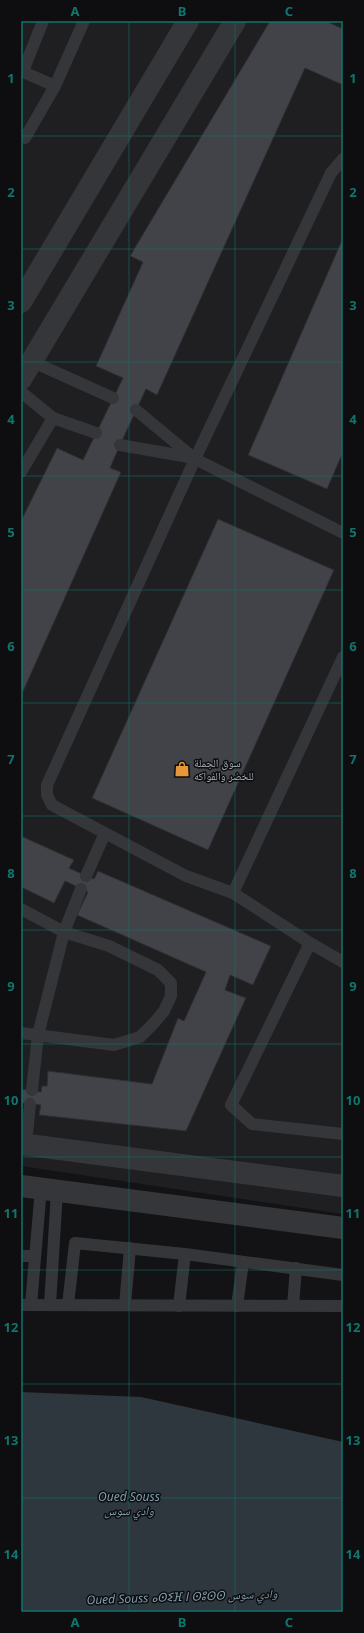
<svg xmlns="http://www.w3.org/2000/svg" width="364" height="1633" font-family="'Noto Sans','Noto Naskh Arabic','Noto Sans Tifinagh',sans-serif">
<rect width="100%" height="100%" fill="#131315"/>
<polygon fill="#1f1f22" points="21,21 343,21 343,1214 21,1166"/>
<polygon fill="#2d373d" points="21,1392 141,1397 343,1442 343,1612 21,1612"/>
<g fill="#424348" stroke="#2d2e31">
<polygon points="270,21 326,21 343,29 343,85 305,68 157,395 146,389 120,445 110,468 121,472 21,696 21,521 57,448 83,460 123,378 96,366 143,262 130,256"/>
<polygon points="343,238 343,452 327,489 248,455"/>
<polygon points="218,519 334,570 208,850 92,798"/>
<polygon points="21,836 74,860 69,868 86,876 94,879 98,871 271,946 253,985 230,975 225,990 246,998 186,1131 39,1115 41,1105 21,1103 21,1089 41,1092 42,1086 47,1086 48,1071 152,1084 178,1018 184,1021 206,972 77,915 88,892 65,881 54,903 21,887"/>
</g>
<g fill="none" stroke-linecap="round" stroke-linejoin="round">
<g stroke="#343639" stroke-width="12">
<polyline points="21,71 55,86"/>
<polyline points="23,71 43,21"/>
<polyline points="21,136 25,138 55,86 84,21"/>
<polyline points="343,159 331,173 195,459 47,785 47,795 52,805 186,876 233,893 310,943 343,962"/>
<polyline points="31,361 113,398"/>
<polyline points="21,392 53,418 96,433"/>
<polyline points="136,410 195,459 343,533"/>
<polyline points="120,445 194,458"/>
<polyline points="21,472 53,418"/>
<polyline points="86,876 105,833"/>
<polyline points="233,893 343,657"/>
<polyline points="21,909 64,932 38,1035 32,1090"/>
<polyline points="310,943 231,1105 252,1124 343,1134"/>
<polyline points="21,1033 114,1045 140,1037 154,1023 164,1011 171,996 171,983 158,970 109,946 64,932 81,889"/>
<polyline points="26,1144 30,1104"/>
<polyline points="21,1256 35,1256"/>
<polyline points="21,1305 343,1306"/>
<polyline points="31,1305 41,1188"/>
<polyline points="50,1305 57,1191"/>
<polyline points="68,1305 75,1243 185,1254 343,1275"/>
<polyline points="125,1305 130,1248"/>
<polyline points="179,1306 185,1254"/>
<polyline points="237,1306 243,1262"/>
<polyline points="293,1306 296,1268"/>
</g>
<g stroke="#343639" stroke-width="22">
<polyline points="21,302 188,21"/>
<polyline points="21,379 235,21"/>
<polyline points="21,1144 343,1186"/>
<polyline points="21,1186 343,1228"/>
</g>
</g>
<path fill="none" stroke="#0f766e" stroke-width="1" stroke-opacity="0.55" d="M129,21V1612M235,21V1612M21,136H343M21,249H343M21,362H343M21,476H343M21,590H343M21,703H343M21,816H343M21,930H343M21,1044H343M21,1157H343M21,1270H343M21,1384H343M21,1498H343"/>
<defs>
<g id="shop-bare" transform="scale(1.2)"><path d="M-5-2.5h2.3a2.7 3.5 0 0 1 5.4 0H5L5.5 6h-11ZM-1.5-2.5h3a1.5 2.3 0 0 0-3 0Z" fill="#e89738" stroke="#0e0e10" stroke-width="2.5" paint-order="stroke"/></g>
</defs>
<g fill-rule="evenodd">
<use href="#shop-bare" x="182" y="769"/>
</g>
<g text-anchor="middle" stroke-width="3" stroke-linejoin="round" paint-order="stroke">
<g font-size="11" fill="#a5acb4" stroke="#0e0e10" text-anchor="start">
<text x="194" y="767">سوق الجملة<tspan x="194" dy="13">للخضر والفواكه</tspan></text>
</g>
<g font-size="12" font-style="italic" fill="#7e9dae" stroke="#0e0e10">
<text x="129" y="1501">Oued Souss<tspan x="129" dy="14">وادي سوس</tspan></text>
<text transform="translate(182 1597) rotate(-2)" y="4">Oued Souss ⴰⵙⵉⴼ ⵏ ⵙⵓⵙⵙ وادي سوس</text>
</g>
</g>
<rect width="364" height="1633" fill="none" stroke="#0e0e10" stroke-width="44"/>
<rect x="22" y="22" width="320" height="1589" fill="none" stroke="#0f766e" stroke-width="1.5"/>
<g font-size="13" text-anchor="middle" font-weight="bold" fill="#0f766e">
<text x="75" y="16">A</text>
<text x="182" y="16">B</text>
<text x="289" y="16">C</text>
<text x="11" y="83">1</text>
<text x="353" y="83">1</text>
<text x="11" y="197">2</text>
<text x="353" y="197">2</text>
<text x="11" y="310">3</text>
<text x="353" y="310">3</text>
<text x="11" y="424">4</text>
<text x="353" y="424">4</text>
<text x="11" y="537">5</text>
<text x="353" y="537">5</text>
<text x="11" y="651">6</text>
<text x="353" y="651">6</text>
<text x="11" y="764">7</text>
<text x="353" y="764">7</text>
<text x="11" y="878">8</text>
<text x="353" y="878">8</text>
<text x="11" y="991">9</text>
<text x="353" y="991">9</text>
<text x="11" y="1105">10</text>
<text x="353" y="1105">10</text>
<text x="11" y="1218">11</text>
<text x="353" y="1218">11</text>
<text x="11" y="1332">12</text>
<text x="353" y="1332">12</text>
<text x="11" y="1445">13</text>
<text x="353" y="1445">13</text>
<text x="11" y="1559">14</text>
<text x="353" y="1559">14</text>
<text x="75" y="1627">A</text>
<text x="182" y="1627">B</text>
<text x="289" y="1627">C</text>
</g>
</svg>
